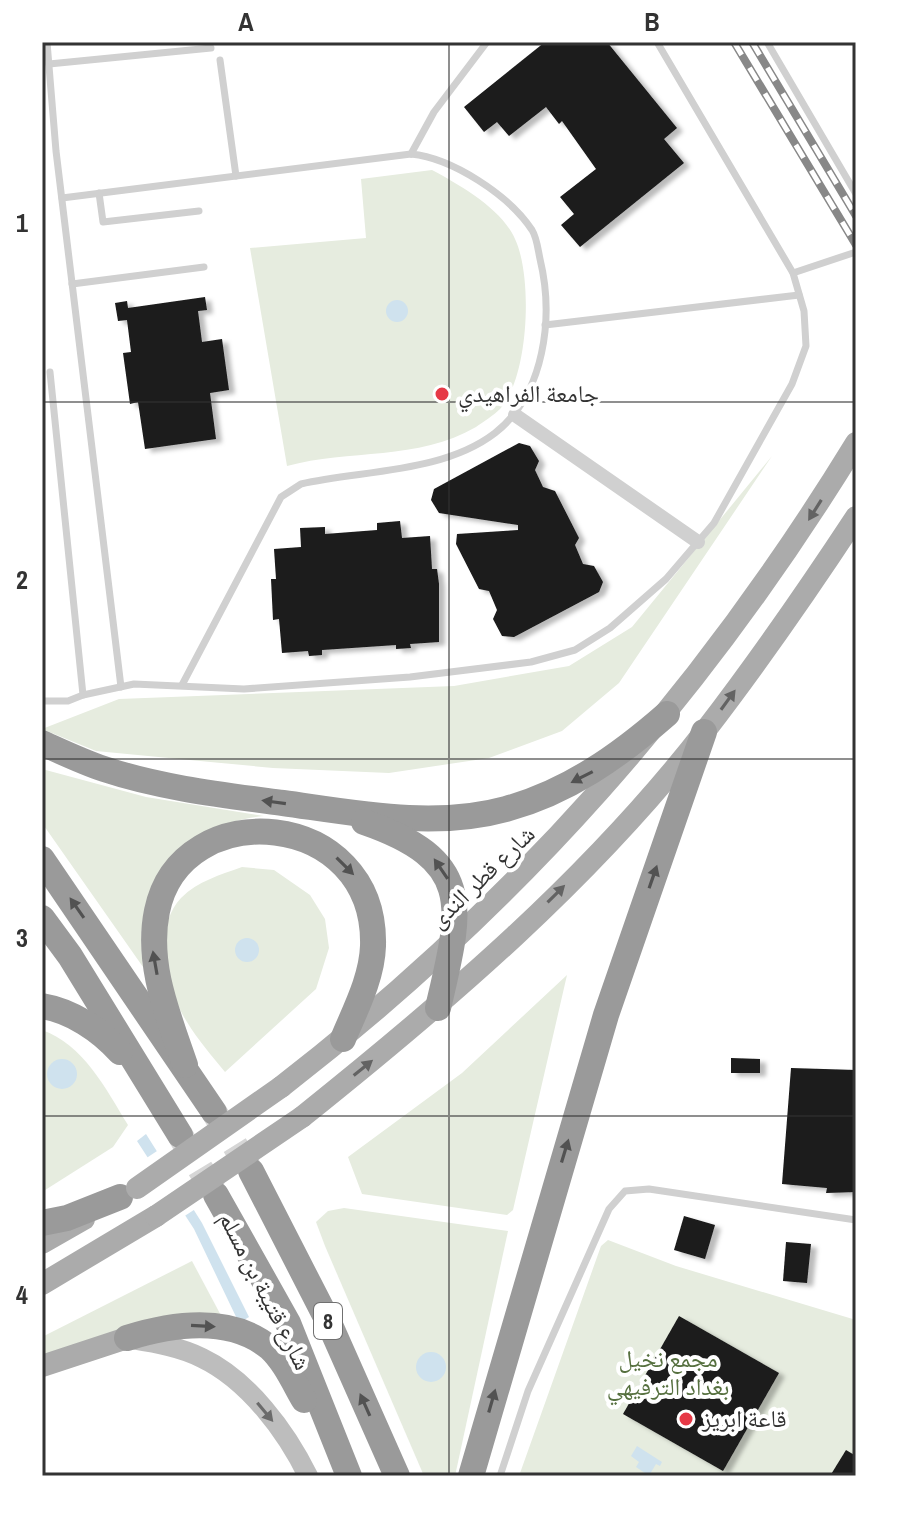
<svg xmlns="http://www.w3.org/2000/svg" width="898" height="1518" font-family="'Archivo Narrow','Noto Naskh Arabic',sans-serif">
<defs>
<filter id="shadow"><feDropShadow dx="6" dy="3.5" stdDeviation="2" flood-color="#0004"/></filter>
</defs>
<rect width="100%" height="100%" fill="#fff"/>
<g fill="#e6ecdf">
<path d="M432,170C460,185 502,209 515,239C533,277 529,377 500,409C494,415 483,422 476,427C418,461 349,449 287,466L250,248L366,238L361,179Z"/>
<polygon points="772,456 619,683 562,731 489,758 389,773 273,768 96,751 42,729 119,699 454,686 569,666 632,627"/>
<path d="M42,769L146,797L264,816C179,825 132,882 143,967L42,823Z"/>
<path d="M242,867L274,870L310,895L325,919L329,948L316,989L225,1072C212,1056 198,1040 187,1022C167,991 152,928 181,898C198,881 220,875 242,867Z"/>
<polygon points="567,975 513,1210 507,1215 362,1194 348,1157 462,1073"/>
<path d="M42,1030C83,1044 106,1089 128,1125L113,1147L42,1192Z"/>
<polygon points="344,1208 508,1231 455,1476 424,1476 325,1246 316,1222 328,1211"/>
<polygon points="608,1240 676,1266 856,1320 856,1476 519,1476 601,1246"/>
<polygon points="192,1261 225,1323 42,1361 42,1337"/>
</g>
<g fill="#cfe2ee">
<circle cx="397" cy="311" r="11"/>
<circle cx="247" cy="950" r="12"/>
<circle cx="62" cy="1074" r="15"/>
<polygon points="146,1134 202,1223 249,1317 239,1323 194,1229 137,1141"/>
<circle cx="431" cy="1367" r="15"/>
<polygon points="637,1446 662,1462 660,1466 656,1464 650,1474 653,1476 644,1476 645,1473 636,1467 639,1462 631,1456"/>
</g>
<polygon fill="#fff" points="160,1149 197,1208 183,1217 145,1159"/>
<g fill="#1a1a1a" filter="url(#shadow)">
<polygon points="545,42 607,42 677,128 664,139 684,163 580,247 561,225 574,214 560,197 596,169 562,121 559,124 546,107 509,136 497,122 484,132 464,107"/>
<polygon points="205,297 207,310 198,311 202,342 222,339 229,390 210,393 216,439 145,449 138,402 130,404 123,353 131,352 127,320 118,321 115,303 127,301 128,308"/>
<polygon points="519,443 530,446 539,461 535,470 543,487 555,491 579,538 575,545 583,564 594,566 603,582 599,592 514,637 502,636 493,619 497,610 489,591 479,589 456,544 457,534 518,530 518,525 439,513 431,500 434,489"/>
<polygon points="400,521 402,538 430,536 432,569 437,569 439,584 439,642 410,644 411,648 396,649 396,645 322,650 322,655 309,656 308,651 282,653 279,619 273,620 271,579 276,579 274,549 301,547 300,528 325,527 325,534 377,530 377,523"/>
<polygon points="731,1058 760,1059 760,1073 731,1073"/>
<polygon points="791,1068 856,1070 856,1192 826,1193 827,1188 782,1184"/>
<polygon points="684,1216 715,1225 705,1259 674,1250"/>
<polygon points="786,1242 811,1244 807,1283 783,1281"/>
<polygon points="679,1316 779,1373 723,1471 623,1414"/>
<polygon points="846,1450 856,1456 856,1476 830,1476"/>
</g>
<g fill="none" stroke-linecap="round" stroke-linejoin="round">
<g stroke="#d6d6d6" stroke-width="26" stroke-dasharray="26 13" stroke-linecap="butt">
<polyline points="214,1112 251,1171"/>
<polyline points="180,1135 216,1195"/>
</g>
<g stroke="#d0d0d0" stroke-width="7">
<polyline points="47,42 56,151 121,687"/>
<polyline points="767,42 856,194"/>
<polyline points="220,60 236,176"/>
<polyline points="49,64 211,48"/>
<polyline points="411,154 434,112 487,42"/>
<polyline points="99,193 103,222 199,211"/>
<path d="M62,198L411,154C452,158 509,195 532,230C537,238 538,250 540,259C554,317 545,394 495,433C443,473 363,470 301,484L281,497L182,685"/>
<polyline points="793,273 856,252"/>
<polyline points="72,284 204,267"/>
<polyline points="545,325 799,295"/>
<polyline points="50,372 83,695"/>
<polyline points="42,701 68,701 83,695 134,684 244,689 410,677 531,662 575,650 610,628 666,579 714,523 792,384 806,346 804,311 793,273 657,42"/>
<polyline points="500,1476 528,1391 609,1209 625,1191 649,1189 856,1220"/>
</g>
<polyline stroke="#d0d0d0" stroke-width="14" points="515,415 698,542"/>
<path stroke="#bdbdbd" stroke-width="20" d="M131,1339C155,1343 180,1347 202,1358C248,1380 286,1431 308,1476"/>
<g stroke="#ababab" stroke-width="22">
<path d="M281,1087C516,905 701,696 856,443"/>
<path d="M302,1117C447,1001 591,878 705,731C758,662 808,590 856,517"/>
<polyline points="42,1243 84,1219"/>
<polyline points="42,1284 156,1216"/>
<polyline points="42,1366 127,1338"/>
</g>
<g stroke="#9a9a9a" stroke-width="26">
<path d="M42,743C62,752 83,762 104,769C161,788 223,795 283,803C355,813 434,829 506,809C568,792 619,756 667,714"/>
<path d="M364,822C477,861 461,909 438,1008"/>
<polyline points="42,859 214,1112"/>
<polyline points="42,918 70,956 180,1135"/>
<path d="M42,1006C72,1011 100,1030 120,1052"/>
<path d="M185,1065C168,1015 146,964 157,911C181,793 377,808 373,946C372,978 355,1010 343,1039"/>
<polyline points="251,1171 330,1325 397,1476"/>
<polyline points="216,1195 288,1323 349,1476"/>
<polyline points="42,1223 67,1218 120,1197"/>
<path d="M127,1338C172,1324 230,1315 270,1348C285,1362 294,1383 304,1400"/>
<polyline points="471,1476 606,1015 704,732"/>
</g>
<g stroke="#888" stroke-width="8">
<g id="rail">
<polyline points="734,42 856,245"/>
<polyline points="752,42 856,216"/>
</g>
</g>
<use href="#rail" stroke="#fff" stroke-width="5" stroke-dasharray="15" stroke-linecap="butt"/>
<g stroke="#ababab" stroke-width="22">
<polyline points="137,1188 281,1087"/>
<polyline points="156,1216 302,1117"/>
</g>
</g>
<defs><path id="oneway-solid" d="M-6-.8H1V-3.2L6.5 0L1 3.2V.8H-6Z" transform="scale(2)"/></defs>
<g fill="#636363">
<use href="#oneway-solid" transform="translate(815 510) rotate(122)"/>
<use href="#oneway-solid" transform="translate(728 700) rotate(-54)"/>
<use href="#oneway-solid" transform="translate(556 894) rotate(-45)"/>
<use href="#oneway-solid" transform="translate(363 1068) rotate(-39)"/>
</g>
<g fill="#525252">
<use href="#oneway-solid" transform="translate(582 777) rotate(153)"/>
<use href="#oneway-solid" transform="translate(274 802) rotate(-172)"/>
<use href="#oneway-solid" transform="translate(345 866) rotate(45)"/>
<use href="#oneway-solid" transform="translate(441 869) rotate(-124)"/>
<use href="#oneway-solid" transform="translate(653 877) rotate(-71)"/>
<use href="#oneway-solid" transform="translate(77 908) rotate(-125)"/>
<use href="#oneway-solid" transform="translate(155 963) rotate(-100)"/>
<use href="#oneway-solid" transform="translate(565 1151) rotate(-73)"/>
<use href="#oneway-solid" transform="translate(203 1326) rotate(3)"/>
<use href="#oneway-solid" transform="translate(492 1401) rotate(-74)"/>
<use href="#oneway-solid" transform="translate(365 1405) rotate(-114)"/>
</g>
<use fill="#6a6a6a" href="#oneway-solid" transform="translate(265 1412) rotate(50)"/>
<path fill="none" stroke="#333" stroke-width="2" stroke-opacity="0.55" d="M449,42V1476M42,402H856M42,759H856M42,1116H856"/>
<g fill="#e63946" stroke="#fff" stroke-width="3">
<circle cx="442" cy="394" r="8"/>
<circle cx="686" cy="1419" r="8"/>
</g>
<g text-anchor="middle" stroke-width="8" stroke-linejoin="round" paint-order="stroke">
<rect fill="#fff" stroke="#707070" stroke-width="2" x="314" y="1303" width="28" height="36" rx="6"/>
<g font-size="22" font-weight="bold" fill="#333">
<text x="328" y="1329">8</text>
</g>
<g font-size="24" fill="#333" stroke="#fff" text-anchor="start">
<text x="458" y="402">جامعة الفراهيدي</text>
<text x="702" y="1427">قاعة ابريز</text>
</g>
<g font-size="24" fill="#333" stroke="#fff">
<text transform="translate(482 877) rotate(-44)" y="8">شارع قطر الندى</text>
<text transform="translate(265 1291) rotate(63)" y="8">شارع قتيبة بن مسلم</text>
</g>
<g font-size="24" fill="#56703f" stroke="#fff">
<text x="668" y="1367">مجمع نخيل<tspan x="668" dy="28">بغداد الترفيهي</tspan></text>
</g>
</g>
<rect width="898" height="1518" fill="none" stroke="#ffffff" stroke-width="88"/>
<rect x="44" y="44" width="810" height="1430" fill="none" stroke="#333" stroke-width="3"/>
<g font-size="26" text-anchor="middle" font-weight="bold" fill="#333">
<text x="246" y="31">A</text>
<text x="652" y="31">B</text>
<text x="22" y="232">1</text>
<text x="22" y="589">2</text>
<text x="22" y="947">3</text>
<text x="22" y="1304">4</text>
</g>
</svg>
